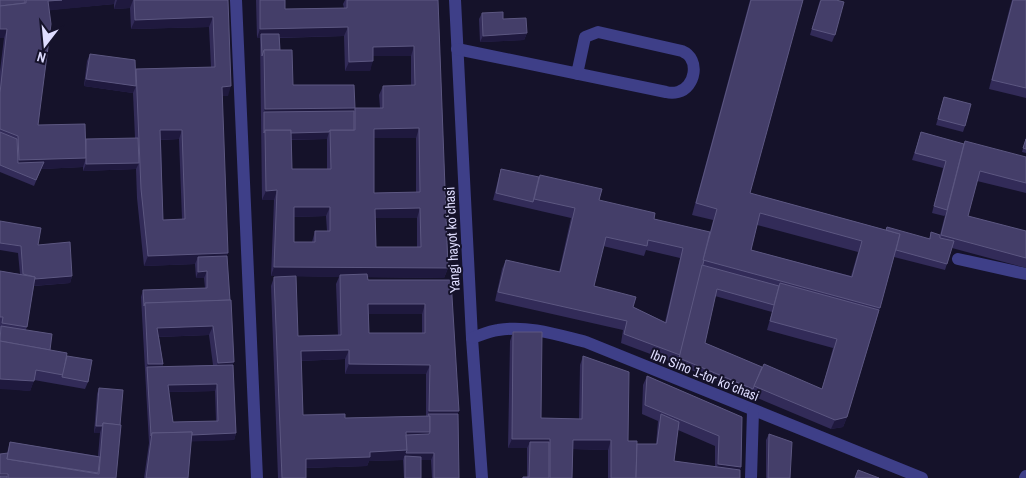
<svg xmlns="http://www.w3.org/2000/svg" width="1026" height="478" font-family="'Archivo Narrow',sans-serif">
<rect width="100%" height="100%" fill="#15122a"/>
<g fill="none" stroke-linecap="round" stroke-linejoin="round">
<g stroke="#3e3f88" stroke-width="12">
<polyline points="236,0 257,478"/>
<polyline points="455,0 472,338 482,478"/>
<path d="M457,49L666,92C670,93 674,93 678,92C695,88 701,59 682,51L598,32L585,37L577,74"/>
<polyline points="958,259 1026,274"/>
<path d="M472,338C481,335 490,331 498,330C528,325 558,335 586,342L922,478"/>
<polyline points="751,478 753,411"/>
<polyline points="1025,478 1026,476"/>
</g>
</g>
<g fill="#322b58" fill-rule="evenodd">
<path d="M0,0H228V96H222L227,256L236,433L234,440L191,441L188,478H144L149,443L141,297L143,290L205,288L204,278H196L195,264L144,266L137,198L136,169L83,171V167L41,169L34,186L0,172V71L4,38H0ZM114,4V9L130,8L131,29L209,27L211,67L136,69L135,72L90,54L87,61L84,86L133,93L135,138L86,139L38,125L49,10ZM179,139L182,219L163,220L161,140ZM209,335L213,365L162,367L163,364L159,337ZM215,391L216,421L173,422L169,392Z"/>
<path d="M256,0H285V9L344,8L343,4L345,0H438L448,268L444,278L367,277L368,280H451L458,414L459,478H432L431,460H421V478H404L403,460L369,461L367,466L306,468V478H278L271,286L274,277L295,276H271L274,200H262L260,38H257ZM344,36L345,71H370L373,56H411V86H383L379,95L380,108H355L293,85L280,50V38ZM374,138H416V192L374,193ZM327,139V169H292L291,140ZM326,216L327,231H315L312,242H294V217ZM375,218H417V247H376ZM296,276L339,277L336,284L338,335L298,336ZM369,314H422V333H369ZM345,359V374H426V416L345,418L303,415L301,361Z"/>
<path d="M750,0H803L750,193L886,230L929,239L931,232L940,235L945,215L944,216L932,213L943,168L912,160L921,132L964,144L1026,157V193L977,181L968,216L1026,231V268L952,248L945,270L894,257L880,308L847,417L843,427L831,429L677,364L621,343L623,330L495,301L502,269L506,260L559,272L571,218L493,200L499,176L501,169L654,219L710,232L713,220L692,215ZM757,225L858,252L851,276L751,250ZM603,246L644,256L646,250L680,258L665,322L633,307L594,286ZM715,296L772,312L767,330L833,348L822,389L762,367L705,343Z"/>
<polygon points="820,0 835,35 832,42 810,35"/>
<polygon points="1012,0 1026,0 1026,98 989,89 1010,7"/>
<polygon points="482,13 503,19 527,33 524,40 480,42 479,19"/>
<polygon points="944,97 965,126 963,132 936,125"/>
<polygon points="1026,137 1026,153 1022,152"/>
<polygon points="0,221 38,245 72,276 70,283 34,286 26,330 50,350 67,356 88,382 85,389 34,380 30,391 0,388 0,271 20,274 18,253 0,250"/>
<path d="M513,332L541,418L579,419L580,365L583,356L628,441L637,444H656L658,421L642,414L643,385L647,376L742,417L741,467L740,470V478H608V450L573,449L572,478H522L523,477H527V448H508L510,341ZM678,430L715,446V467L674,461Z"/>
<polygon points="99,388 116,478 0,478 10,442 98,456 100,433 94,433 97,394"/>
<polygon points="769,434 790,478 766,478 766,440"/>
</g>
<g fill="#1f193e">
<polygon points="62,0 115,0 114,4 44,11 48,1"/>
<polygon points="117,0 133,0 130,8 114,9"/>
<polygon points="213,17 209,27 131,29 135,20"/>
<polygon points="348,27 344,36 262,38 261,34 260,38 257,38 260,29"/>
<polygon points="0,29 7,29 4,38 0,38"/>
<polygon points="527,33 524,40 480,42 483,36"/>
<polygon points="414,46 411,56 369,56 373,47"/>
<polygon points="373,61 370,71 345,71 349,62"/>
<polygon points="86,79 136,86 133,93 84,86"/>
<polygon points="231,86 228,96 218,96 222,87"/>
<polygon points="355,108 351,117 264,112 265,109"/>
<polygon points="419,128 416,138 370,138 374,129"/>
<polygon points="160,130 182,130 179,139 157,140"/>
<polygon points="329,132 327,139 265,140 265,133"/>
<polygon points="86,158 83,167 41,169 34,186 41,169 15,169 19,160"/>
<polygon points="139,163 136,169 83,171 86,164"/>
<polygon points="277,190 274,200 262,200 266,191"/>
<polygon points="294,207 330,207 326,216 290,217"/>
<polygon points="420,208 417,218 372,218 375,209"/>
<polygon points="228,253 225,263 198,257 195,264 144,266 148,256"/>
<polygon points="274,267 448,268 444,278 340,277 340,275 339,277 271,276"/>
<polygon points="207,271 204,278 196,278 198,272"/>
<polygon points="72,276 70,283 31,286 34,279"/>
<polygon points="368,304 425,304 422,314 365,314"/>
<polygon points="213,326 209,335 154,337 157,328"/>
<polygon points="349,350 345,359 298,361 301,351"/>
<polygon points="234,362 230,371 214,372 218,363"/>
<polygon points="148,364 163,364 160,373 147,367"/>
<polygon points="349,364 430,365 426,374 345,374"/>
<polygon points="0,379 34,381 30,391 0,389"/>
<polygon points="217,384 215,391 166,392 168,385"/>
<polygon points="429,411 459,411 455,420 428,414"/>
<polygon points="847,417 843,427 831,429 835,420"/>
<polygon points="96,426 102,426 100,433 94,433"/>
<polygon points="406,432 430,432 427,441 405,442"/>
<polygon points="236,433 234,440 151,443 152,436"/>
<polygon points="512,439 550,439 547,449 530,442 527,448 508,448"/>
<polygon points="573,440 611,440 608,450 569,449"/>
<polygon points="407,450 434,453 431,460 405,460 405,454 403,460 369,461 367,466 302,468 306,459 370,452"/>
<polygon points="718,464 741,467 738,477 715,474"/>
<polygon points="0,474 8,474 7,478 0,478"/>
</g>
<g fill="#443e69" stroke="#5c5781" fill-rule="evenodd">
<polygon points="0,0 25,0 25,3 0,6"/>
<polygon points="26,0 62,0 48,1 51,24 38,125 85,124 86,158 19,160 18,136 0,129 0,93 7,29 0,29 0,6 26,3"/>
<path d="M134,0H228L231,86L222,87L228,253L148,256L141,189L136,69L215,67L213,17L135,20ZM160,130H182L185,219L163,220Z"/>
<path d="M260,0H285V9L347,8V0H438L448,268L274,267L277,190L266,191L265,130H291L292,169H331L330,130H355V108H383V86L415,85L414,46L373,47V61L349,62L348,27L260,29ZM419,128L420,192L374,193V129ZM294,207H330V231H315V242H294ZM420,208L421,247H376L375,209Z"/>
<path d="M751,0H803L750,193L900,234L880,308L703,260L717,209L696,203ZM760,213L862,241L852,277L751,250Z"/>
<polygon points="821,0 836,0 844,2 835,35 812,29"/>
<polygon points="1013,0 1026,0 1026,88 992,80"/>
<polygon points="503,12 503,19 526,18 527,33 483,36 482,13"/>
<polygon points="261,34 279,34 280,50 264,50 262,56"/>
<polygon points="264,50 292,50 293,85 354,85 355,108 265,109"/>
<polygon points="90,54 135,60 136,86 86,79"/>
<polygon points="944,97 971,104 965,126 938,119"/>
<polygon points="354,111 354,130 330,130 329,132 291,133 291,130 265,130 264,133 264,112"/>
<polygon points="0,132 17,139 18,163 44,162 36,180 0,165"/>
<polygon points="921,132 964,144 947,210 934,206 946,161 915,153"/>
<polygon points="138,138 139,163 86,164 86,139"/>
<polygon points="1026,139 1026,149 1023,148"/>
<polygon points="965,141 1026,157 1026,183 980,171 968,216 1026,231 1026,258 941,235"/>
<polygon points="501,169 539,177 533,202 496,193"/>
<path d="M540,175L602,189L599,200L655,213L654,219L710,232L703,260H704L680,355L624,334L627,321L498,292L506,260L560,272L575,208L534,199ZM606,237L647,246L648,240L683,248L666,323L633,307L636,297L594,286Z"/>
<polygon points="0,221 41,228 38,245 70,242 72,276 35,279 35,277 23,274 21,246 0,243"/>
<polygon points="887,227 930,239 931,232 940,235 940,238 954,241 947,264 896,250 900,234 886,230"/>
<polygon points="227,256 230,300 145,303 144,306 143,290 207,288 207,271 198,272 198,257"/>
<polygon points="702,265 779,286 774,305 717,289 705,343 762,367 753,389 679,358"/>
<polygon points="0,271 35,277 27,327 2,323 3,317 0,317"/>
<path d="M367,274L368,280H451L459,411H429L430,365L349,364V350L301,351L303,415L345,414V418L430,416V432H406L407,450L370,452V457L306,459V478H282L274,277L296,276L298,336L341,335L340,275ZM368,304H425V333H369Z"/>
<polygon points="780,283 879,310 847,417 835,420 754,386 764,364 822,389 837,339 770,321"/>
<polygon points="231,300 234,362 218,363 213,326 157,328 163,364 148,364 145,303"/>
<polygon points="1,326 52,334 50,350 0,341"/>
<polygon points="513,332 542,332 541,418 582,419 583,356 629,372 628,441 637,441 636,478 611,478 611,440 573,440 572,478 550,478 550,439 512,439"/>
<polygon points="0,341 67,353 63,375 36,370 34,381 0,379"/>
<polygon points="67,356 92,360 88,382 62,377"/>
<path d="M233,365L236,433L192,435V432L152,433L151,436L147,367ZM217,384L218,421L173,422L168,385Z"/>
<polygon points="647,376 742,417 741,467 718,464 719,436 645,405"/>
<polygon points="99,388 123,390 120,425 103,423 102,426 96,426"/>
<polygon points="428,414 458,414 459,478 434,478 434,453 406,453 407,450 406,435 429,434 430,432 430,416 429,416"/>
<polygon points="661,414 679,422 674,461 740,470 740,478 636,478 637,444 657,444"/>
<polygon points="103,423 121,425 116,478 8,478 8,474 0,474 0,454 8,453 7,459 99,474"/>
<polygon points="192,432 188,478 146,478 152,433"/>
<polygon points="769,434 792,442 790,478 768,478"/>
<polygon points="10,442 100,457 98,473 7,459"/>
<polygon points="530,442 549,442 549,478 523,478 523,477 529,477"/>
<polygon points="405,456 421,457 421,478 405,478"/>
<polygon points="858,470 879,478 855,478"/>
<rect x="0" y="476" width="7" height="2"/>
</g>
<g text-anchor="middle" stroke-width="4" stroke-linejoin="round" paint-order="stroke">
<g font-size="14" fill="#dedcfe" stroke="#15122a">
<text transform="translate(452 240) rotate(-93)" y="5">Yangi hayot koʻchasi</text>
<text transform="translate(705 375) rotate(22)" y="5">Ibn Sino 1-tor koʻchasi</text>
</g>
</g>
<g transform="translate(45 45) rotate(196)" stroke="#15122a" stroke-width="4" paint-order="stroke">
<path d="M0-4L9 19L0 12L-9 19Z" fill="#dedcfe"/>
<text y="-8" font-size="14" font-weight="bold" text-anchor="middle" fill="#dedcfe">N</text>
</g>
</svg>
